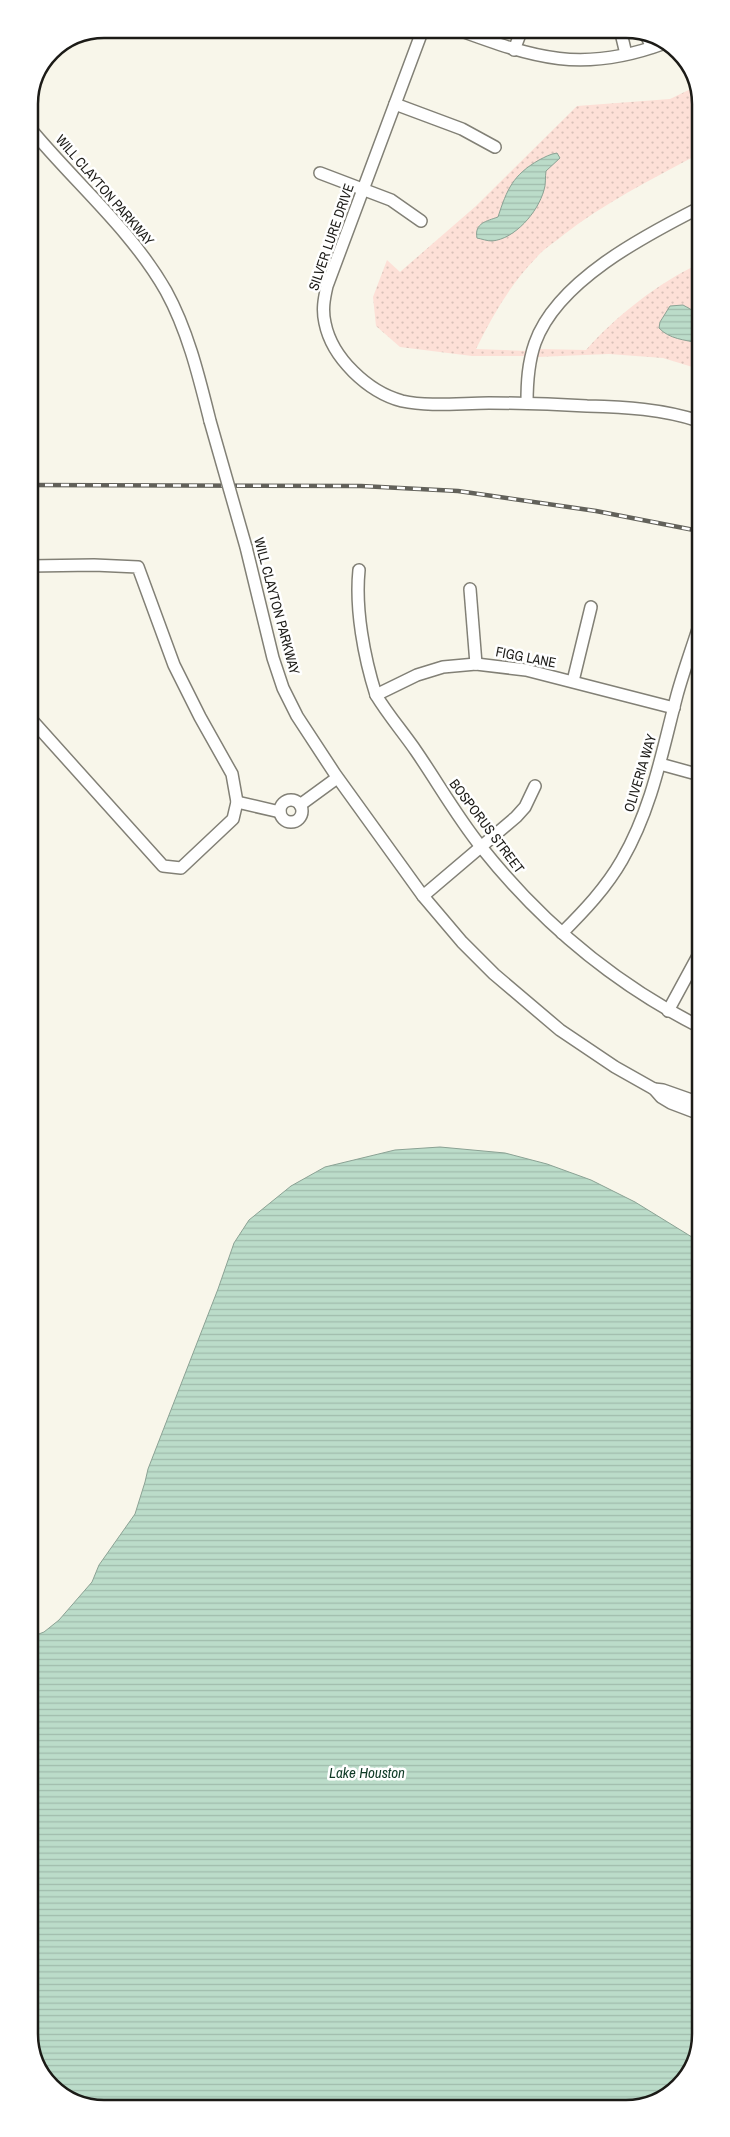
<svg xmlns="http://www.w3.org/2000/svg" width="730" height="2137" font-family="'Archivo Narrow',sans-serif">
<defs>
<pattern id="grass-dots" width="8" height="8" patternUnits="userSpaceOnUse" patternTransform="scale(1.25)"><rect width="8" height="8" fill="#fde0d7"/><path d="M2 2h.1M6 6h.1" fill="none" stroke="#d8c0b8" stroke-width="1.8" stroke-linecap="round"/></pattern>
<pattern id="water-rules" width="6" height="5" patternUnits="userSpaceOnUse" patternTransform="scale(1.25)"><rect width="6" height="5" fill="#bbdcc9"/><path d="M0 2.5h6" fill="none" stroke="#a0bcac"/></pattern>
</defs>
<rect width="100%" height="100%" fill="#f8f6ea"/>
<g fill="url(#grass-dots)">
<path d="M699,85V154C652,179 604,203 562,236C554,243 543,249 536,258C510,285 492,316 476,349L528,351L527,356H472L400,347L376,326L373,297L387,260L400,272L476,206L577,106L670,99Z"/>
<path d="M699,264V369L663,358L609,354L537,357L539,349L586,350C615,317 659,282 699,264Z"/>
</g>
<g fill="url(#water-rules)" stroke="#8ba294">
<path d="M557,153L560,158L546,171C545,177 546,185 544,190C538,212 515,239 492,241C487,241 482,239 477,238C474,223 487,221 498,217C507,189 513,175 539,160C545,157 550,154 557,153Z"/>
<path d="M683,305L699,314V343C685,340 669,339 659,328L660,322L670,306Z"/>
<polygon points="440,1147 505,1153 547,1164 591,1180 635,1202 700,1242 701,2034 686,2079 646,2106 98,2108 54,2090 31,2053 31,1637 44,1632 59,1620 92,1582 99,1565 135,1514 145,1482 148,1469 218,1289 234,1243 249,1220 291,1186 325,1167 395,1150"/>
</g>
<g fill="none" stroke-linecap="round" stroke-linejoin="round">
<g stroke="#828076" stroke-width="14">
<g id="minor">
<path d="M423,29L327,286C324,299 322,310 325,323C332,358 368,392 402,401C429,407 461,403 489,403C522,403 554,404 587,406C626,407 662,409 699,421"/>
<path d="M456,29C535,58 582,74 665,43"/>
<polyline points="620,29 626,54"/>
<polyline points="646,35 652,47"/>
<polyline points="514,50 522,29"/>
<polyline points="395,104 462,129 495,147"/>
<path d="M29,127C74,182 130,228 166,291C188,331 199,377 210,421"/>
<polyline points="320,173 391,200 421,221"/>
<path d="M527,403C527,382 528,363 535,343C557,281 644,236 699,208"/>
<polyline points="246,547 273,658 283,688 297,716 335,774 423,896 462,942 494,974 560,1030 615,1067 654,1089 661,1097 671,1103 700,1114"/>
<polyline points="29,566 94,565 138,567 174,665 200,717 232,774 237,802 233,819 181,868 163,866 30,718"/>
<path d="M359,570C355,609 364,657 376,695C388,715 403,732 416,751C438,783 457,817 482,848C541,922 615,984 700,1027"/>
<polyline points="470,589 476,664"/>
<polyline points="573,681 591,607"/>
<polyline points="376,695 417,675 443,667 476,664 526,670 674,708"/>
<polyline points="660,764 700,775"/>
<circle cx="291" cy="811" r="11"/>
<polyline points="237,802 280,812"/>
<polyline points="300,805 337,778"/>
<polyline points="423,896 516,817 525,807 535,786"/>
<path d="M562,933C584,911 606,888 622,860C652,808 662,752 677,695C683,673 691,651 698,629"/>
<polyline points="668,1011 700,952"/>
<polyline points="654,1089 663,1090 700,1103"/>
</g>
</g>
<use href="#minor" stroke="#fff" stroke-width="11"/>
<g stroke="#62615a" stroke-width="4.5">
<polyline id="rail" points="29,485 361,486 458,491 596,511 699,531"/>
</g>
<use href="#rail" stroke="#fff" stroke-width="2.5" stroke-dasharray="8" stroke-linecap="butt"/>
<g stroke="#828076" stroke-width="14" stroke-linecap="butt">
<polyline id="minor-bridge" points="210,421 246,547"/>
</g>
<use href="#minor-bridge" stroke="#fff" stroke-width="11"/>
</g>
<g text-anchor="middle" stroke-width="5" stroke-linejoin="round" paint-order="stroke">
<g font-size="14" fill="#1c1b17" stroke="#fff">
<text transform="translate(105 190) rotate(49)" y="5">WILL CLAYTON PARKWAY</text>
<text transform="translate(331 237) rotate(-71)" y="5">SILVER LURE DRIVE</text>
<text transform="translate(277 606) rotate(75)" y="5">WILL CLAYTON PARKWAY</text>
<text transform="translate(526 657) rotate(11)" y="5">FIGG LANE</text>
<text transform="translate(640 773) rotate(-73)" y="5">OLIVERIA WAY</text>
<text transform="translate(487 826) rotate(53)" y="5">BOSPORUS STREET</text>
</g>
<g font-size="15" font-style="italic" fill="#0f3a26" stroke="#fff">
<text x="367" y="1778">Lake Houston</text>
</g>
</g>
<path d="M0 0H730V2137H0ZM104 38H626A66 66 0 0 1 692 104V2034A66 66 0 0 1 626 2100H104A66 66 0 0 1 38 2034V104A66 66 0 0 1 104 38Z" fill="#fff" fill-rule="evenodd"/>
<path fill="none" stroke="#1c1b17" stroke-width="2.5" d="M104 38H626A66 66 0 0 1 692 104V2034A66 66 0 0 1 626 2100H104A66 66 0 0 1 38 2034V104A66 66 0 0 1 104 38Z"/>
</svg>
